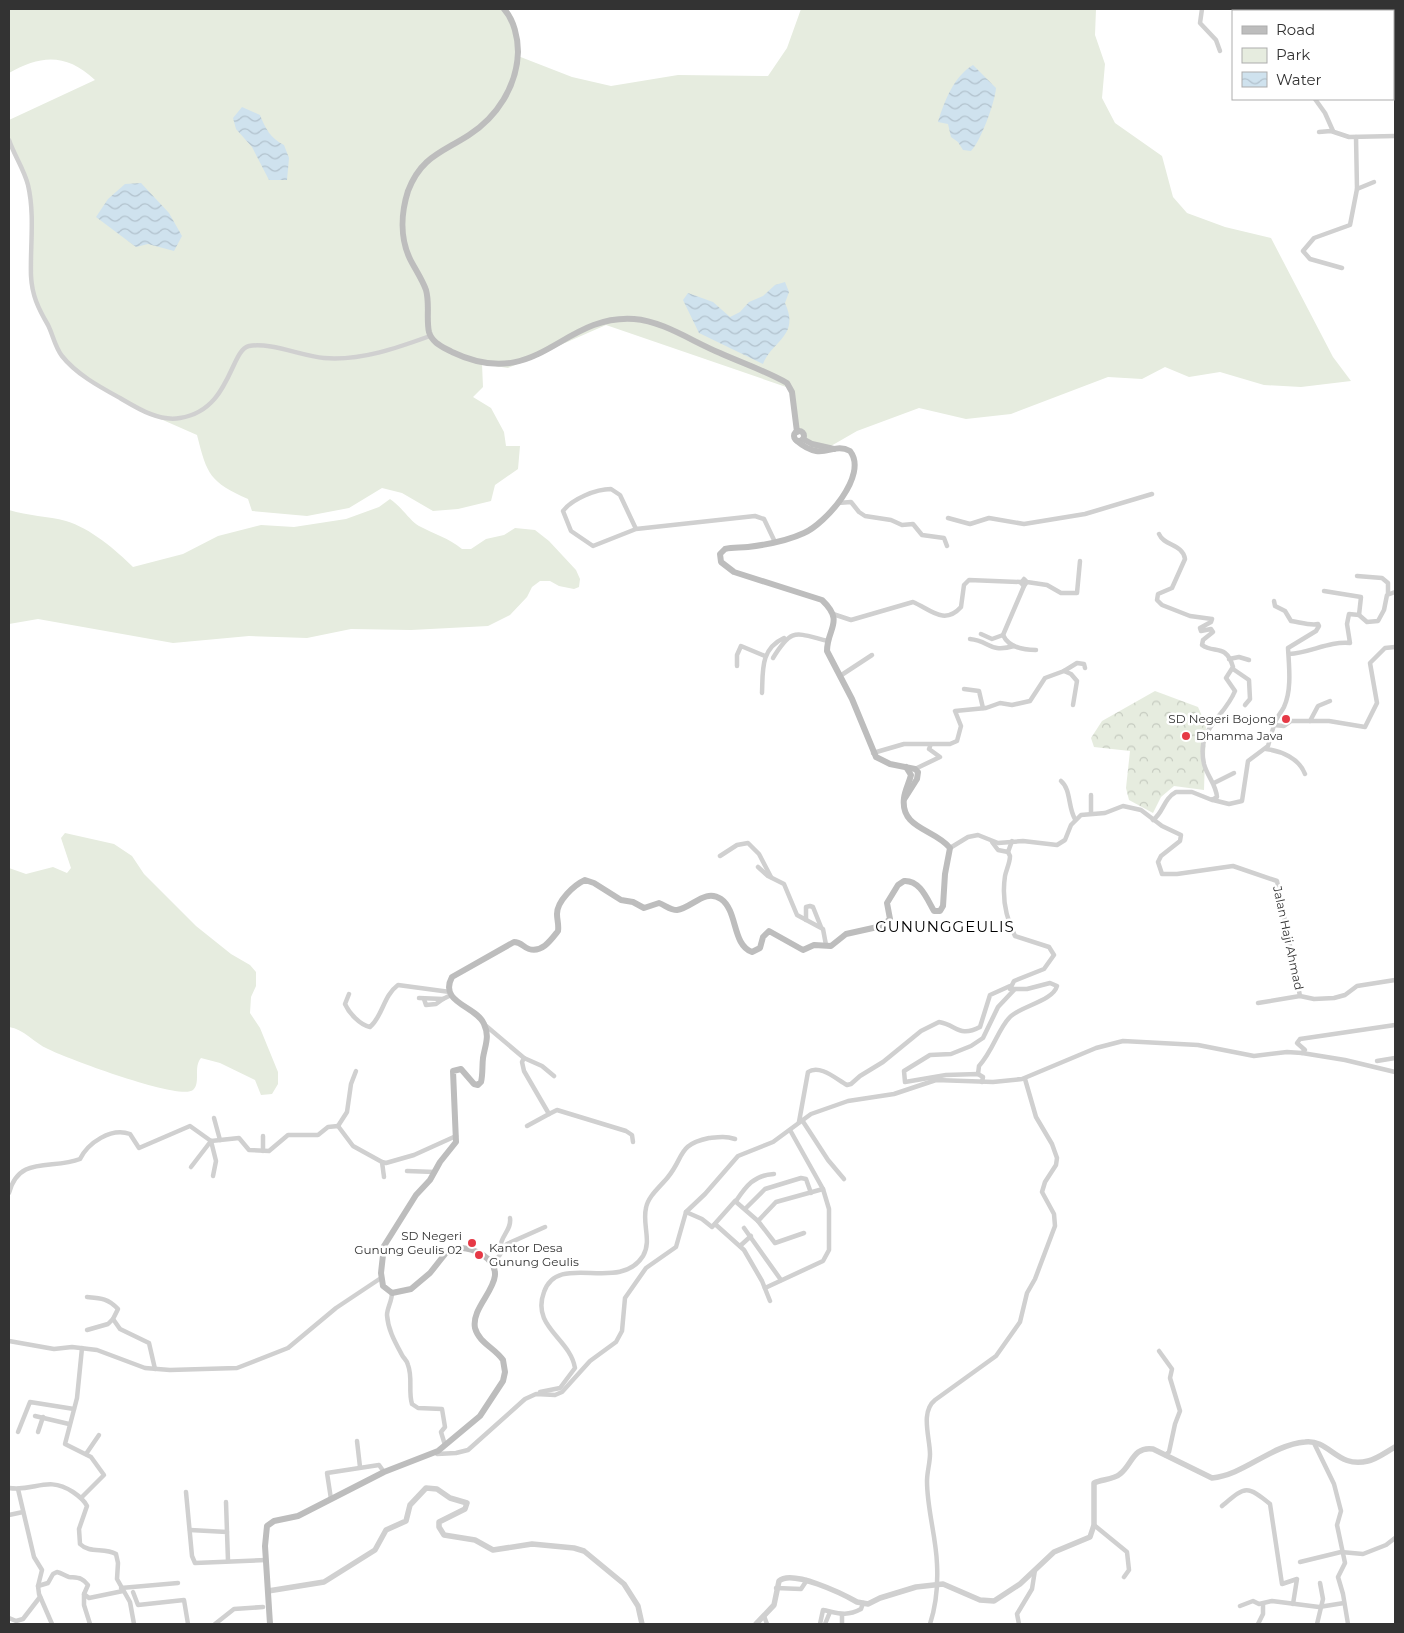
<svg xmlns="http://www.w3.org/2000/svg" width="1404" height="1633" font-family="Montserrat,sans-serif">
<defs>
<pattern id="forest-crowns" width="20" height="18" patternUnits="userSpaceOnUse" patternTransform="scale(1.25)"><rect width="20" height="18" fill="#e6ecdf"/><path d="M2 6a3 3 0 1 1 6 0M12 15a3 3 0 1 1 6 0" fill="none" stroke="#c6cbc0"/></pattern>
<pattern id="water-waves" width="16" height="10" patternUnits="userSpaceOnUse" patternTransform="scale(1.25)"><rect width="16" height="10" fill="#cfe2ee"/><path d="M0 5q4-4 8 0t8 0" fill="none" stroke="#b2c2cd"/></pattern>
</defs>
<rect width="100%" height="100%" fill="#fff"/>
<g fill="#e6ecdf">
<path d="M9,9H504L513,25L518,56L572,77L611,86L678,75L768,76L787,48L801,9H1096L1095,35L1105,64L1102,98L1115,123L1162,156L1173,197L1187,213L1225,227L1271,238L1333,357L1351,381L1301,387L1264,385L1220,372L1189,377L1165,367L1142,379L1108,377L1011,414L966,419L919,408L857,431L824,450L811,448L799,429L792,389L606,325L508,368L482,364L483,387L473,397L491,408L504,432L506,446H520L518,469L495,485L491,501L458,509L433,511L402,493L382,488L349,508L307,516L252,511L248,499C210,482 207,475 197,435L140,410L75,370L61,355L33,294L32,227L28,185L9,140V120L95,80C66,53 41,55 9,73Z"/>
<path d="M390,499C402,507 410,521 419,526C434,534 449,538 462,549H471L486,539L504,535L515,528L535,530L549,541L576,570L580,579L579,587L574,589L559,586L550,581H540L532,587L527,597L510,615L488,626L411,630L351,629L307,638L249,636L173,643L38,619L9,624V510C28,516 48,516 66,521C90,528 116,550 133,567L183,554L218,536L261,525L294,527L346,519L379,507Z"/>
<path d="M65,833L114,844L132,856L144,874L196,926L231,954L250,965L256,972V986L251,997L250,1013L260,1028L278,1072V1084L272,1094L261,1095L255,1080L220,1063L201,1058C193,1067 201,1083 193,1090C180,1101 66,1058 48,1049C34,1043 24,1029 9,1027V868L26,874L53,867L67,873L71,868L61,838Z"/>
</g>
<polygon fill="url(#forest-crowns)" points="1155,691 1198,707 1206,725 1204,790 1174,786 1161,797 1153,813 1129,800 1126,788 1130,751 1094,747 1091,738 1102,721"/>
<g fill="url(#water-waves)">
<path d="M973,65L996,88C995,102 981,141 971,151L963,150L958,142L951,137L948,124L938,122C944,102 954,76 973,65Z"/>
<path d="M242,107L260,115C265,128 271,139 284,145L289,158L287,180H269L252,147L236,129L233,118Z"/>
<polygon points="141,183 169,213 182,236 174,251 148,244 136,247 96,217 108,199 125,184"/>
<path d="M785,282L789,292L785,303C800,336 773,340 763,364L699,333L683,300L688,293L713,302L730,317L740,312L749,302L763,296L775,285Z"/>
</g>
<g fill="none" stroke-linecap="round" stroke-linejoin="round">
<g stroke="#d0d0d0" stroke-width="4.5">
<polyline points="1202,9 1200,23 1216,40 1220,51"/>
<polyline points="1315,99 1325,113 1333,131"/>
<polyline points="1319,132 1331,131 1349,137 1395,136"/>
<polyline points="1356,137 1357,189 1374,182"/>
<path d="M9,140C14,155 24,169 28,185C35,215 30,246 31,276C32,295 38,308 48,325C53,335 55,347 62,356C76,374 100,387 120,398C137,408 159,422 180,418C231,410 230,350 249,346C270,342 302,356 324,358C361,361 397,348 430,336"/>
<polyline points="1342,268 1310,259 1303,251 1314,238 1350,225 1357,189"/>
<polyline points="838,503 851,502 859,512 865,516 891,520 902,525 913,524 922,535 944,538 947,546"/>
<polyline points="948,518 970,524 989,518 1024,524 1085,514 1152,494"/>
<path d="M636,529L620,495L611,489C596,489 572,499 563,511L571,531L593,546L636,529L755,516L764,519L774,540"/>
<polyline points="1357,576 1382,578 1388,583 1388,593"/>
<polyline points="1027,582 1024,586 1021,583 1024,579 1027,582 1047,585 1061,593 1077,593 1080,561"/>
<polyline points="1324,591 1361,597 1359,615"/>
<path d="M833,614L851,620L913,602C930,609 944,626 961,607L964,585L969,580L1021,582"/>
<polyline points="981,634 992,639 1003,635 1024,586"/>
<path d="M1003,635C1009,648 1024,650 1036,650"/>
<path d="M970,639C990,641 989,653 1014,646"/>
<path d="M1289,654C1310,653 1329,641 1350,643L1347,624L1349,614L1359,615L1367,622L1378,621L1384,610L1387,595L1395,592"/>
<path d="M773,658C792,627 795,633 828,641"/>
<polyline points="1229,659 1239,657 1249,660"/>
<polyline points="737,666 737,655 741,646 765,656"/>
<polyline points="1233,669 1249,680 1250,699 1245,705"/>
<polyline points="1064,671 1071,674 1077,681 1073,705"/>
<polyline points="840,676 872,655"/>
<polyline points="964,689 979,691 983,708"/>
<path d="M762,693C763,671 760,649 784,638"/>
<polyline points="1310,721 1318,706 1330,701"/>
<path d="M1274,725C1276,718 1281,713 1284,707C1292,690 1289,666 1288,648L1316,631L1319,626L1318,624C1311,626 1299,622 1291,621L1285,611L1275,606L1274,601"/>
<path d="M1266,749C1281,751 1299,758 1305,774"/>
<polyline points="873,753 904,744 930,744"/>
<polyline points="915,769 940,757 929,749 931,744 950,744 957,741 961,726 955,711 986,708 1000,703 1012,705 1030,701 1045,678 1064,671 1077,663 1084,664 1085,668"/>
<path d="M1061,781C1071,789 1068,808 1075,819"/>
<polyline points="1214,783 1234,773"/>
<polyline points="1091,795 1091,813"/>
<polyline points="1213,800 1229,804 1242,801 1248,761 1268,746 1274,725 1284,726 1291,721 1329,721 1365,727 1377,703 1370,663 1385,648 1395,647"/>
<path d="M1153,820C1164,812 1163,799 1176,792H1192L1212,800L1217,797C1216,784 1207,776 1204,764C1196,727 1223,720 1235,691L1226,678L1233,667C1226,643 1214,654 1202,645L1203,640L1213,632L1211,629L1201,631L1200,628L1211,622L1212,619L1190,616L1162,605L1157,600L1158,594L1172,588L1185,559C1183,544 1164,546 1159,534"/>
<polyline points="992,842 998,850 1008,852 1012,841"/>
<polyline points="950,848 968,837 978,835 998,843 1023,841 1057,845 1065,840 1071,825 1081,815 1105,813 1123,806 1141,810 1162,826 1181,835 1180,841 1161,856 1158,862 1162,874 1177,874 1233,866 1277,881 1300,996 1258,1003"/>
<polyline points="720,856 737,845 748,843 759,854 771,877"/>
<polyline points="758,867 768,876 784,884 797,915 823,929 826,945"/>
<polyline points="806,920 806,907 810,906 813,907 821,927"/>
<path d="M349,994L345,1004C349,1013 360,1025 370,1027C383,1016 383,996 398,985L450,992"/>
<polyline points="1300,996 1314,999 1334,998 1345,995 1357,986 1395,980"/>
<polyline points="419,998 443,999 451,995"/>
<polyline points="424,999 426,1005 436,1004 443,999"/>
<polyline points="485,1025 524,1058 542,1066 554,1076"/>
<polyline points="1302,1053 1305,1050 1297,1043 1300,1039 1395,1025"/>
<polyline points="524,1058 522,1062 524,1071 549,1114 527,1126"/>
<polyline points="1377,1061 1395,1058"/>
<path d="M978,1074L979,1066C993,1051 998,1029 1010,1017C1021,1006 1053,1001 1057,986L1050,983L1027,989H1010L1014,981L1044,969L1054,955L1049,947L1015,936C1006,918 1002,896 1005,876C1006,870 1010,863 1010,856L1008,852"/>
<polyline points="982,1082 983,1077 978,1074 946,1075 905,1082 904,1071 930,1055 951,1054 971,1046 983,1038 998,1007 1014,990"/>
<polyline points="549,1114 557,1110 626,1131 632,1135 633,1142"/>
<polyline points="214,1118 220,1140"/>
<polyline points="802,1120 828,1160 844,1179"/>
<path d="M799,1122L808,1072C820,1064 836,1079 847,1085L851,1084L860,1076L883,1062L921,1031L939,1022C957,1025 959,1038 980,1027L990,995L1010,986"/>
<polyline points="338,1126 347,1112 351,1084 356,1071"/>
<polyline points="263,1151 263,1136"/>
<polyline points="382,1162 384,1177"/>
<polyline points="191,1167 211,1141 216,1161 213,1176"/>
<polyline points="407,1171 435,1172"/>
<path d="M9,1193C19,1155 52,1170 80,1159C88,1143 111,1127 130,1134L139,1148L190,1126L211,1141L239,1138L249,1150L269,1151L288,1135H318L328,1127L338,1126L353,1146L382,1162L386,1163L414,1155L456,1136"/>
<path d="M736,1201C746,1186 754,1175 774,1174"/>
<polyline points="745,1209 765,1189 801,1178 806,1179 811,1193"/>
<polyline points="686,1212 702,1219 712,1227 735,1201 758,1221 775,1243 804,1233"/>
<polyline points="758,1221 776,1202 823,1189"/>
<polyline points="715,1224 744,1250 762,1281 770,1301"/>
<polyline points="744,1228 781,1280"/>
<polyline points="740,1246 751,1236"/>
<path d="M501,1251C498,1237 512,1231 510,1218"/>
<polyline points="493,1265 507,1244 545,1227"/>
<polyline points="765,1288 823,1261 829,1250 829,1209 823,1189 790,1130"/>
<path d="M392,1293C392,1301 387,1308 387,1315C388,1330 395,1342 402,1355C404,1359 407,1360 408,1365C413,1378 408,1391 412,1404L418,1408L442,1409L445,1427L441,1432L445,1445"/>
<path d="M87,1297C100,1298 108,1298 118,1309L113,1319L120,1329L149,1343L155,1369"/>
<polyline points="87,1330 108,1324 113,1319"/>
<polyline points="9,1341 54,1349 72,1347 97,1350 145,1368 170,1370 237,1368 288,1348 336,1308 381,1278"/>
<polyline points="1159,1351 1172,1369 1170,1378 1180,1411 1175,1424 1169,1452 1165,1455"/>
<path d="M540,1392L560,1388L575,1368C570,1338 531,1327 544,1292C558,1251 619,1294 643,1256C652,1241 642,1224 646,1208C648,1196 661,1186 668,1177C685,1156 677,1145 709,1138C719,1137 725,1136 735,1139"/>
<polyline points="35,1416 69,1424"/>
<polyline points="18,1432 30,1402 74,1409"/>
<polyline points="38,1432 43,1417"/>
<polyline points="357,1441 360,1467"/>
<polyline points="1314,1443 1334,1484 1341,1511 1337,1525 1345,1563 1338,1577 1343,1594 1348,1624"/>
<polyline points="86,1454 99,1435"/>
<polyline points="437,1454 456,1453 468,1450 525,1399 536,1394 555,1395 562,1392 590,1361 616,1342 622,1331 625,1298 646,1268 676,1247 686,1212 705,1194 738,1156 773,1142 811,1114 848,1101 894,1094 936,1080 993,1082 1022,1079 1096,1048 1123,1041 1198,1045 1254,1056 1287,1052 1302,1053 1345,1060 1395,1072"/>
<path d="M9,1488C35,1492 47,1475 73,1492C79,1496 84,1500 87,1506L79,1529L80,1544C90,1554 104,1547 116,1554L118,1563L117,1579L130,1602L134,1624"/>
<polyline points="18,1489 34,1557 42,1570 38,1586 39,1594 52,1624"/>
<polyline points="186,1492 192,1556 195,1563 266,1560"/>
<polyline points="81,1498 104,1475 91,1457 65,1444 77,1398 82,1348"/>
<polyline points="331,1499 327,1473 379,1465 384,1472"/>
<polyline points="226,1502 227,1532"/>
<path d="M1222,1506C1245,1487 1246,1484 1270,1504L1282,1584L1297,1579L1293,1604"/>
<polyline points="9,1515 23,1512"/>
<polyline points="1094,1525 1127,1552 1129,1570 1124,1577"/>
<polyline points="190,1530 227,1532 228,1561"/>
<polyline points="1300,1562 1341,1552 1363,1554 1386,1545 1395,1538"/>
<path d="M38,1586L48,1583L53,1574L57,1572C62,1573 65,1576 69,1577C78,1578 82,1577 88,1585L84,1594L89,1598L123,1591"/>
<polyline points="121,1588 178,1583"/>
<polyline points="776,1588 801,1589 807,1580"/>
<polyline points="133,1592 138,1605 184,1600 188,1624"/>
<polyline points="84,1594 84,1605 90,1624"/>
<polyline points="1240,1606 1253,1601 1259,1604 1272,1601 1319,1607 1344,1603"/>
<polyline points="764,1616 767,1624"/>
<polyline points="9,1618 16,1621 23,1619 40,1597"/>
<polyline points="215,1624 234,1609 263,1607"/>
<path d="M820,1624L823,1610C838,1613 846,1617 861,1609L863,1603"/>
<polyline points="825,1624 830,1612"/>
<polyline points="842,1624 842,1615"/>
<path d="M930,1624C936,1606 938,1584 937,1564C936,1536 927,1509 927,1481C927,1472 930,1463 930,1454C930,1438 920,1412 935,1400L996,1356L1020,1322L1027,1293L1035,1279L1055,1226L1054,1214L1042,1192L1045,1182L1056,1165L1057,1158L1052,1144L1036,1117L1025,1079"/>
<polyline points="1019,1624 1017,1614 1032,1589 1035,1570"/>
<polyline points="1258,1624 1263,1614 1263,1604"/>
<polyline points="1317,1624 1323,1599 1320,1583"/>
</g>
<g stroke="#d0d0d0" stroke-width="5.5">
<polyline points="268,1591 324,1582 375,1550 386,1530 406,1521 410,1505 426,1488 437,1489 450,1498 467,1503 465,1509 439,1522 439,1527 444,1535 475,1540 493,1550 532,1544 574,1548 584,1551 624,1584 638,1606 642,1624"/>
<path d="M756,1624L774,1605L779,1581C792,1569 843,1594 857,1602L868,1604L880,1598L916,1587L943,1584L980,1600L994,1601L1020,1584L1054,1552L1090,1537L1094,1525V1483C1102,1479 1113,1480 1120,1474C1132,1465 1133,1446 1153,1449L1212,1478C1244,1475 1271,1445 1305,1442C1330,1439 1337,1469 1368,1461C1377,1459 1386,1452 1395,1447"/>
</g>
<g stroke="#bdbdbd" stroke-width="6">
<path d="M504,9C514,20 518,38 518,52C517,86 497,117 469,135C441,153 421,157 408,191C401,213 400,238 410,259C415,269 422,279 426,290C430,304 426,319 429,332C432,343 443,347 452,352C538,393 561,314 634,319C663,321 693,342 720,353C742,363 766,371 787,383L792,392L797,432"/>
<circle cx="799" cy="436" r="5"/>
<polyline points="803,439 812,444 834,449"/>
<path d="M797,441C823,463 832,441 850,451C869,475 825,524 804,533C789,540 764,545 748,547C740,548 733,547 725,549L720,554L721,562L734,572L822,600C845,622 827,628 827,651L852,699L876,757L890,764L915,769L918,772L917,779L905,798"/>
<path d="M270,1624L265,1546L267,1526L274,1521L298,1516L384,1472L438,1451L480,1416L503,1381L505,1372L503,1360C495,1348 479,1343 475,1328C470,1302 516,1278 483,1255C474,1249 459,1246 449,1249L430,1273L411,1289L392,1293L383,1286L381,1273L384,1246L416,1195L430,1180L440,1162L456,1142L453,1071L461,1069L474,1084L478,1085L481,1082C483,1074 482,1066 483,1058C485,1045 490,1037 484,1024C477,1006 438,1003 452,977L514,942C521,942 523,947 529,949C542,953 551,940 558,931C559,925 557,920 557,914C557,901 574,885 585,880L594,883L621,900L633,902L644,908L659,903C665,905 670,910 677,910C692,908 705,888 721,899C738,911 732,945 752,952L760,948L763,937L769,931L803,950L814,945L831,946L846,934L882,926L890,919L887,903L898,885L904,881C920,880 927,899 934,911H940L943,906L945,874L950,848C935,829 900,829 904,798C905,790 909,783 911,775L906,767"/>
</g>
</g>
<g fill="#e63946" stroke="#fff" stroke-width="2">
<circle cx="1286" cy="719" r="5"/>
<circle cx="1186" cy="736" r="5"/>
<circle cx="472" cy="1243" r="5"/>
<circle cx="479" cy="1255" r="5"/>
</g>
<g text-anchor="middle" stroke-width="5" stroke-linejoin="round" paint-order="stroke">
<g font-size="12" fill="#333" stroke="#fff" text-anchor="end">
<text x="1276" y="723">SD Negeri Bojong</text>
<text x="1196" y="740" text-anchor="start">Dhamma Java</text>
<text x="462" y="1240">SD Negeri<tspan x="462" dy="14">Gunung Geulis 02</tspan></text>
<text x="489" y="1252" text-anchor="start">Kantor Desa<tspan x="489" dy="14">Gunung Geulis</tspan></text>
</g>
<g font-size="12" fill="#333" stroke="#fff">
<text transform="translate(1288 938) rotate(78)" y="4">Jalan Haji Ahmad</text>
</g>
<g font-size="15" letter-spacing="1" fill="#000" stroke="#fff">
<text x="945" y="932">GUNUNGGEULIS</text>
</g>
</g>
<rect width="1404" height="1633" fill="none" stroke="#333333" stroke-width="20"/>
<rect x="1232" y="10" width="162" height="90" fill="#ffffff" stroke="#adadad"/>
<rect x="1242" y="26" width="25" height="8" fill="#bdbdbd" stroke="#adadad"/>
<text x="1276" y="35" font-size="15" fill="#333333">Road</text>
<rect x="1242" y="48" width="25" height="15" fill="#e6ecdf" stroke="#adadad"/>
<text x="1276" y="60" font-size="15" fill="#333333">Park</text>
<rect x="1242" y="72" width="25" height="15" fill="url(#water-waves)" stroke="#adadad"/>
<text x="1276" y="85" font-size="15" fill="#333333">Water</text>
</svg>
